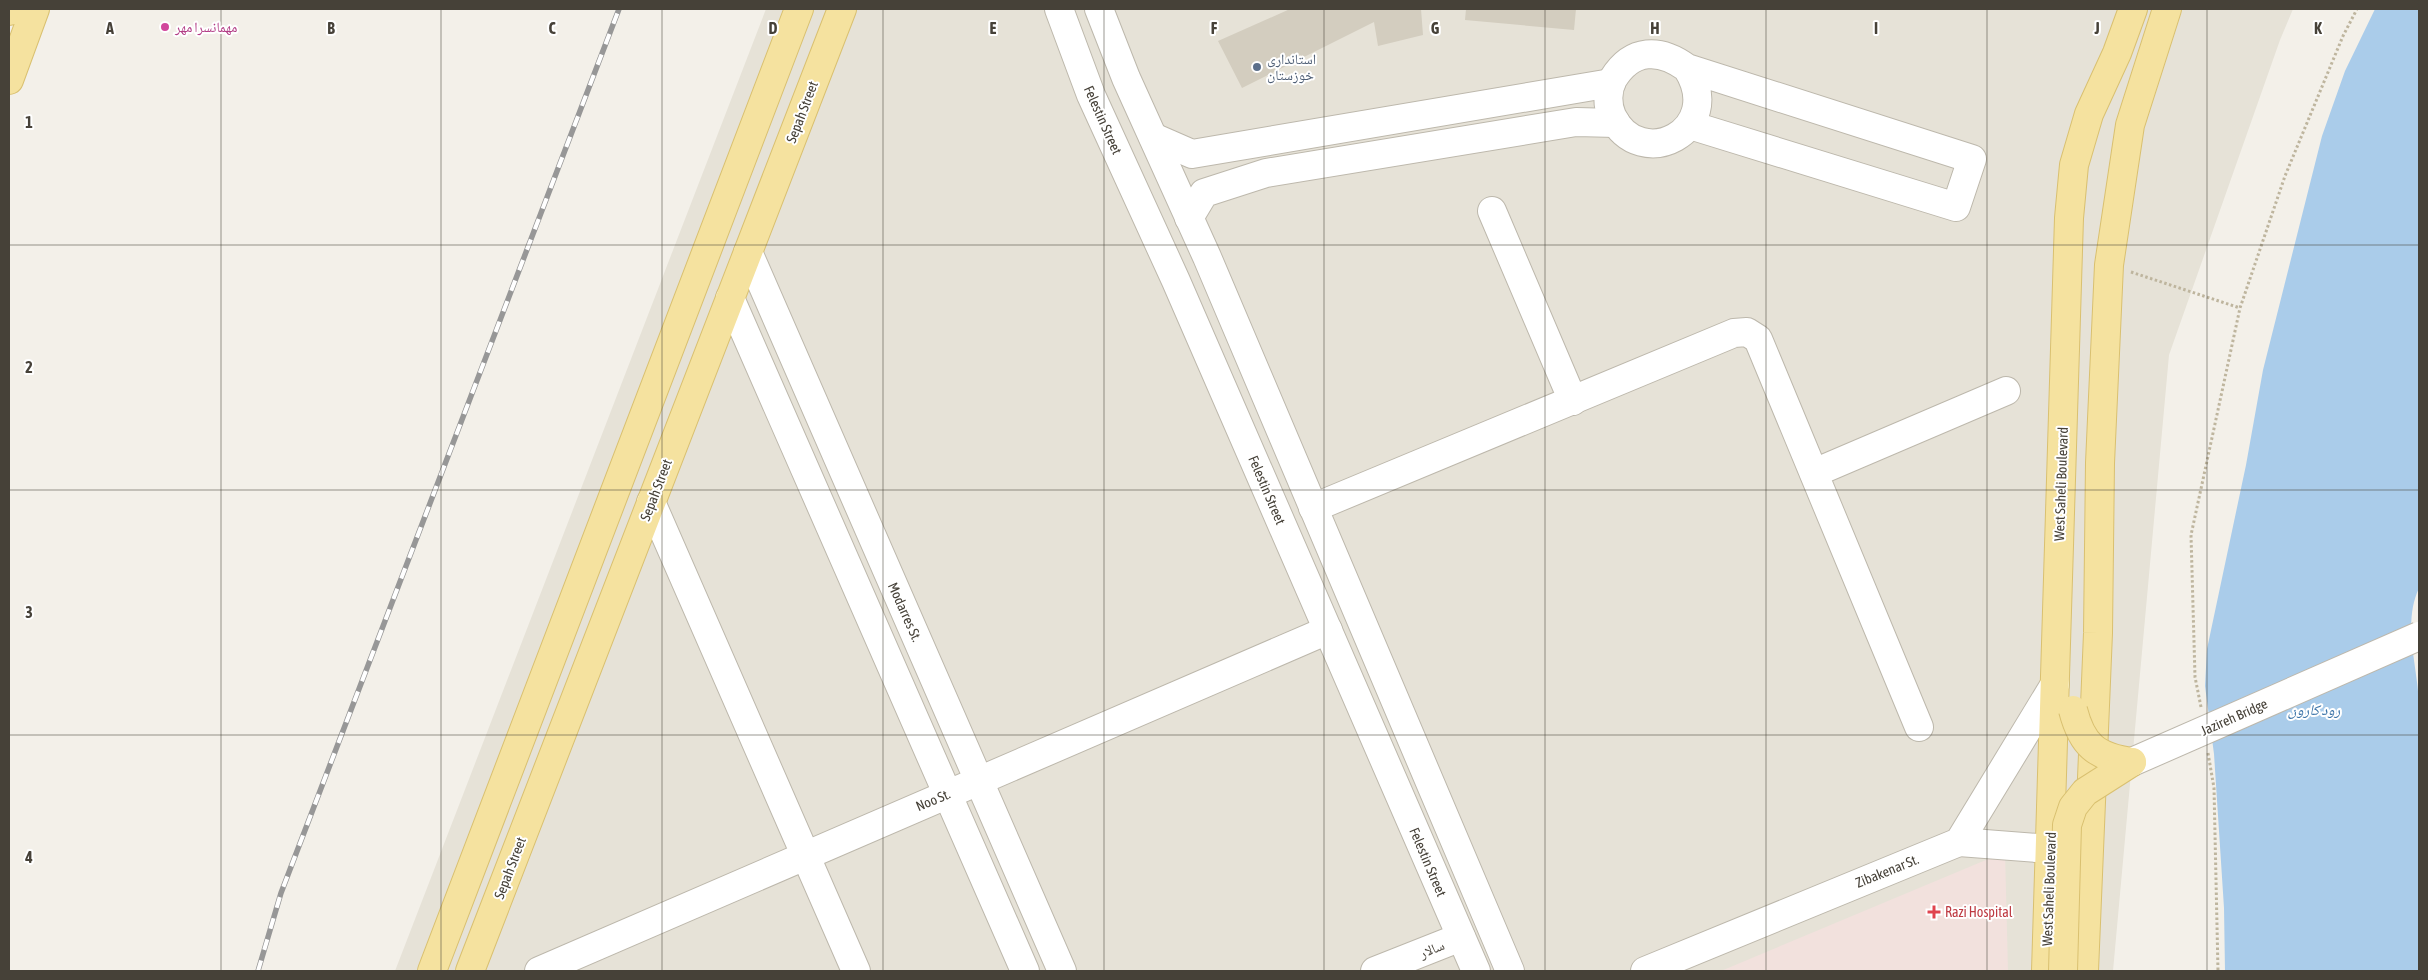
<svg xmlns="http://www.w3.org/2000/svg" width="2428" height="980" font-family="'Asap Condensed','Noto Naskh Arabic',sans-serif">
<rect width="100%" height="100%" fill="#f3f0e9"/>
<polygon fill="#e6e2d7" points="766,9 2293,9 2280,40 2169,355 2113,971 395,971"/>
<polygon fill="#f2e1dd" points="2005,852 2008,971 1721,971"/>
<path fill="#aaccea" d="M2375,9H2419V588C2402,624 2418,667 2419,705C2421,793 2419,883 2419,971H2225L2224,908L2214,754L2205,686L2207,649L2246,465L2263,370L2322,136L2345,71Z"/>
<g fill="#d3cdbf">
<polygon points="1290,9 1421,9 1423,35 1378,46 1374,22 1242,88 1218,41"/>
<polygon points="1466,9 1576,9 1574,30 1465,20"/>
</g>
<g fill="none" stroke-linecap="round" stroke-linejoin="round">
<g stroke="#bdb8ac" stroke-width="30">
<g id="minor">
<polyline points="1059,9 1091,95 1176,281 1476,971"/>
<polyline points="1099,9 1126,78 1207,257 1510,971"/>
<path d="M1687,68C1727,131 1640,174 1612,116C1607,105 1607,90 1613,79C1632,48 1660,48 1687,68L1972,159L1956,207L1690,125"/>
<polyline points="1153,137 1192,154 1611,83"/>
<polyline points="1492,211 1573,401"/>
<polyline points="1189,218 1204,193 1266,173 1576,122 1616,123"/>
<polyline points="748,252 1062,971"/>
<polyline points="730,298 1025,971"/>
<polyline points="1814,473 2006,391"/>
<polyline points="651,502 856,971"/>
<polyline points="1313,508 1734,333 1747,332 1758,339 1919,727"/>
<polyline points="1959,842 2050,849"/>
<polyline points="539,971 1328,630"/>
<polyline points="1375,971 1461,937"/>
<polyline points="1645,971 1959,842 2055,684"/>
</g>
</g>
<g stroke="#d9c070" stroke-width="30">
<g id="major">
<polyline points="9,11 10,9"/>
<polyline points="9,80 35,9"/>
<polyline points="432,971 799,9"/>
<polyline points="470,971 842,9"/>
<polyline points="2046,971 2069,218 2074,165 2089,114 2117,53 2133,9"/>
<polyline points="2084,971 2098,633 2100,463 2109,265 2130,125 2167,9"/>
</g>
</g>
<g stroke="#beb59e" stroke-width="3" stroke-dasharray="2.5 2.5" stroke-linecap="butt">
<polyline points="2131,272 2240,308"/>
<polyline points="2201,707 2195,677 2191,535 2240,308 2285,176 2343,36 2357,9"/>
<polyline points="2208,753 2214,788 2218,971"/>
</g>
<use href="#minor" stroke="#fff" stroke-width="28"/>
<use href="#major" stroke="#f5e29f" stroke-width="28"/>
<g stroke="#979797" stroke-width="5.5">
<polyline id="rail" points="258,971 281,893 619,9"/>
</g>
<use href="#rail" stroke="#fff" stroke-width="4" stroke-dasharray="11" stroke-linecap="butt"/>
<g stroke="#bdb8ac" stroke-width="30" stroke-linecap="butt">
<polyline id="minor-bridge" points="2132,762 2419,636"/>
</g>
<g stroke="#d9c070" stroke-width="30" stroke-linecap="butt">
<g id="major-bridge">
<path d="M2073,710C2082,745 2096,757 2132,762"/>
<polyline points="2063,971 2067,825 2073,807 2085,792 2132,762"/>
</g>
</g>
<use href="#minor-bridge" stroke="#fff" stroke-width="28"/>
<use href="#major-bridge" stroke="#f5e29f" stroke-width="28"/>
</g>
<path fill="none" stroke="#464138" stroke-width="1" stroke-opacity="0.55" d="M221,9V971M441,9V971M662,9V971M883,9V971M1104,9V971M1324,9V971M1545,9V971M1766,9V971M1987,9V971M2207,9V971M9,245H2419M9,490H2419M9,735H2419"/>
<circle fill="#d1479c" stroke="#fff" stroke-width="2" cx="165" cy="27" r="5"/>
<circle fill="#5c6f8a" stroke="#fff" stroke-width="2" cx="1257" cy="67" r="5"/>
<path fill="#e0444e" stroke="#fff" stroke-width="2" d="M1931.5 904.5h5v5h5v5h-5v5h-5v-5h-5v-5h5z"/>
<g text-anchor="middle" stroke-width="4" stroke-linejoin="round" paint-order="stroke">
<g font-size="14" fill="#b23c85" stroke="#fff" text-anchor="start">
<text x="175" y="32">مهمانسرا مهر</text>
</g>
<g font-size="14" fill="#4e5e75" stroke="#fff" text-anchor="start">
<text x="1267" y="64">استانداری<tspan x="1267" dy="16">خوزستان</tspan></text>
</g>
<g font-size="14" fill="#464138" stroke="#fff">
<text transform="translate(802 112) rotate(-69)" y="5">Sepah Street</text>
<text transform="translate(1103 120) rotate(66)" y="5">Felestin Street</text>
<text transform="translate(2061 484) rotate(-88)" y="5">West Saheli Boulevard</text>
<text transform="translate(656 490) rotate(-69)" y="5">Sepah Street</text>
<text transform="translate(1267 490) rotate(67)" y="5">Felestin Street</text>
<text transform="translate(905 612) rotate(66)" y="5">Modarres St.</text>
<text transform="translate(2234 717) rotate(-24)" y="5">Jazireh Bridge</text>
<text transform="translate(933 800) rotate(-23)" y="5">Noo St.</text>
<text transform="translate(1428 862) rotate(67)" y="5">Felestin Street</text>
<text transform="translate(510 868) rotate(-69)" y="5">Sepah Street</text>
<text transform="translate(1887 871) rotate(-22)" y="5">Zibakenar St.</text>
<text transform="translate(2049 889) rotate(-88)" y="5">West Saheli Boulevard</text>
<text transform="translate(1432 949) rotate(-22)" y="5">سالار</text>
</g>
<g font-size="14" fill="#be3a42" stroke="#fff" text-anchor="start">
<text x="1945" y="917">Razi Hospital</text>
</g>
<g font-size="15" font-style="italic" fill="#3a73a8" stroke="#fff">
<text x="2314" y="715">رود کارون</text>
</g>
</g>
<g font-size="16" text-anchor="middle" font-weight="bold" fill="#464138" stroke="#fff" stroke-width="4" stroke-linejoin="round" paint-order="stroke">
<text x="110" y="34">A</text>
<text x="331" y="34">B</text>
<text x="552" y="34">C</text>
<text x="773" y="34">D</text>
<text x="993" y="34">E</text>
<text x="1214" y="34">F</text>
<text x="1435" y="34">G</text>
<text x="1655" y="34">H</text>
<text x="1876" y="34">I</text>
<text x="2097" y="34">J</text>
<text x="2318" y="34">K</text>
<text x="29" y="128">1</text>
<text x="29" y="373">2</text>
<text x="29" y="618">3</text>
<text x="29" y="863">4</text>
</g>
<rect width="2428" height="980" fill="none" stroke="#464138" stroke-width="20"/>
</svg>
